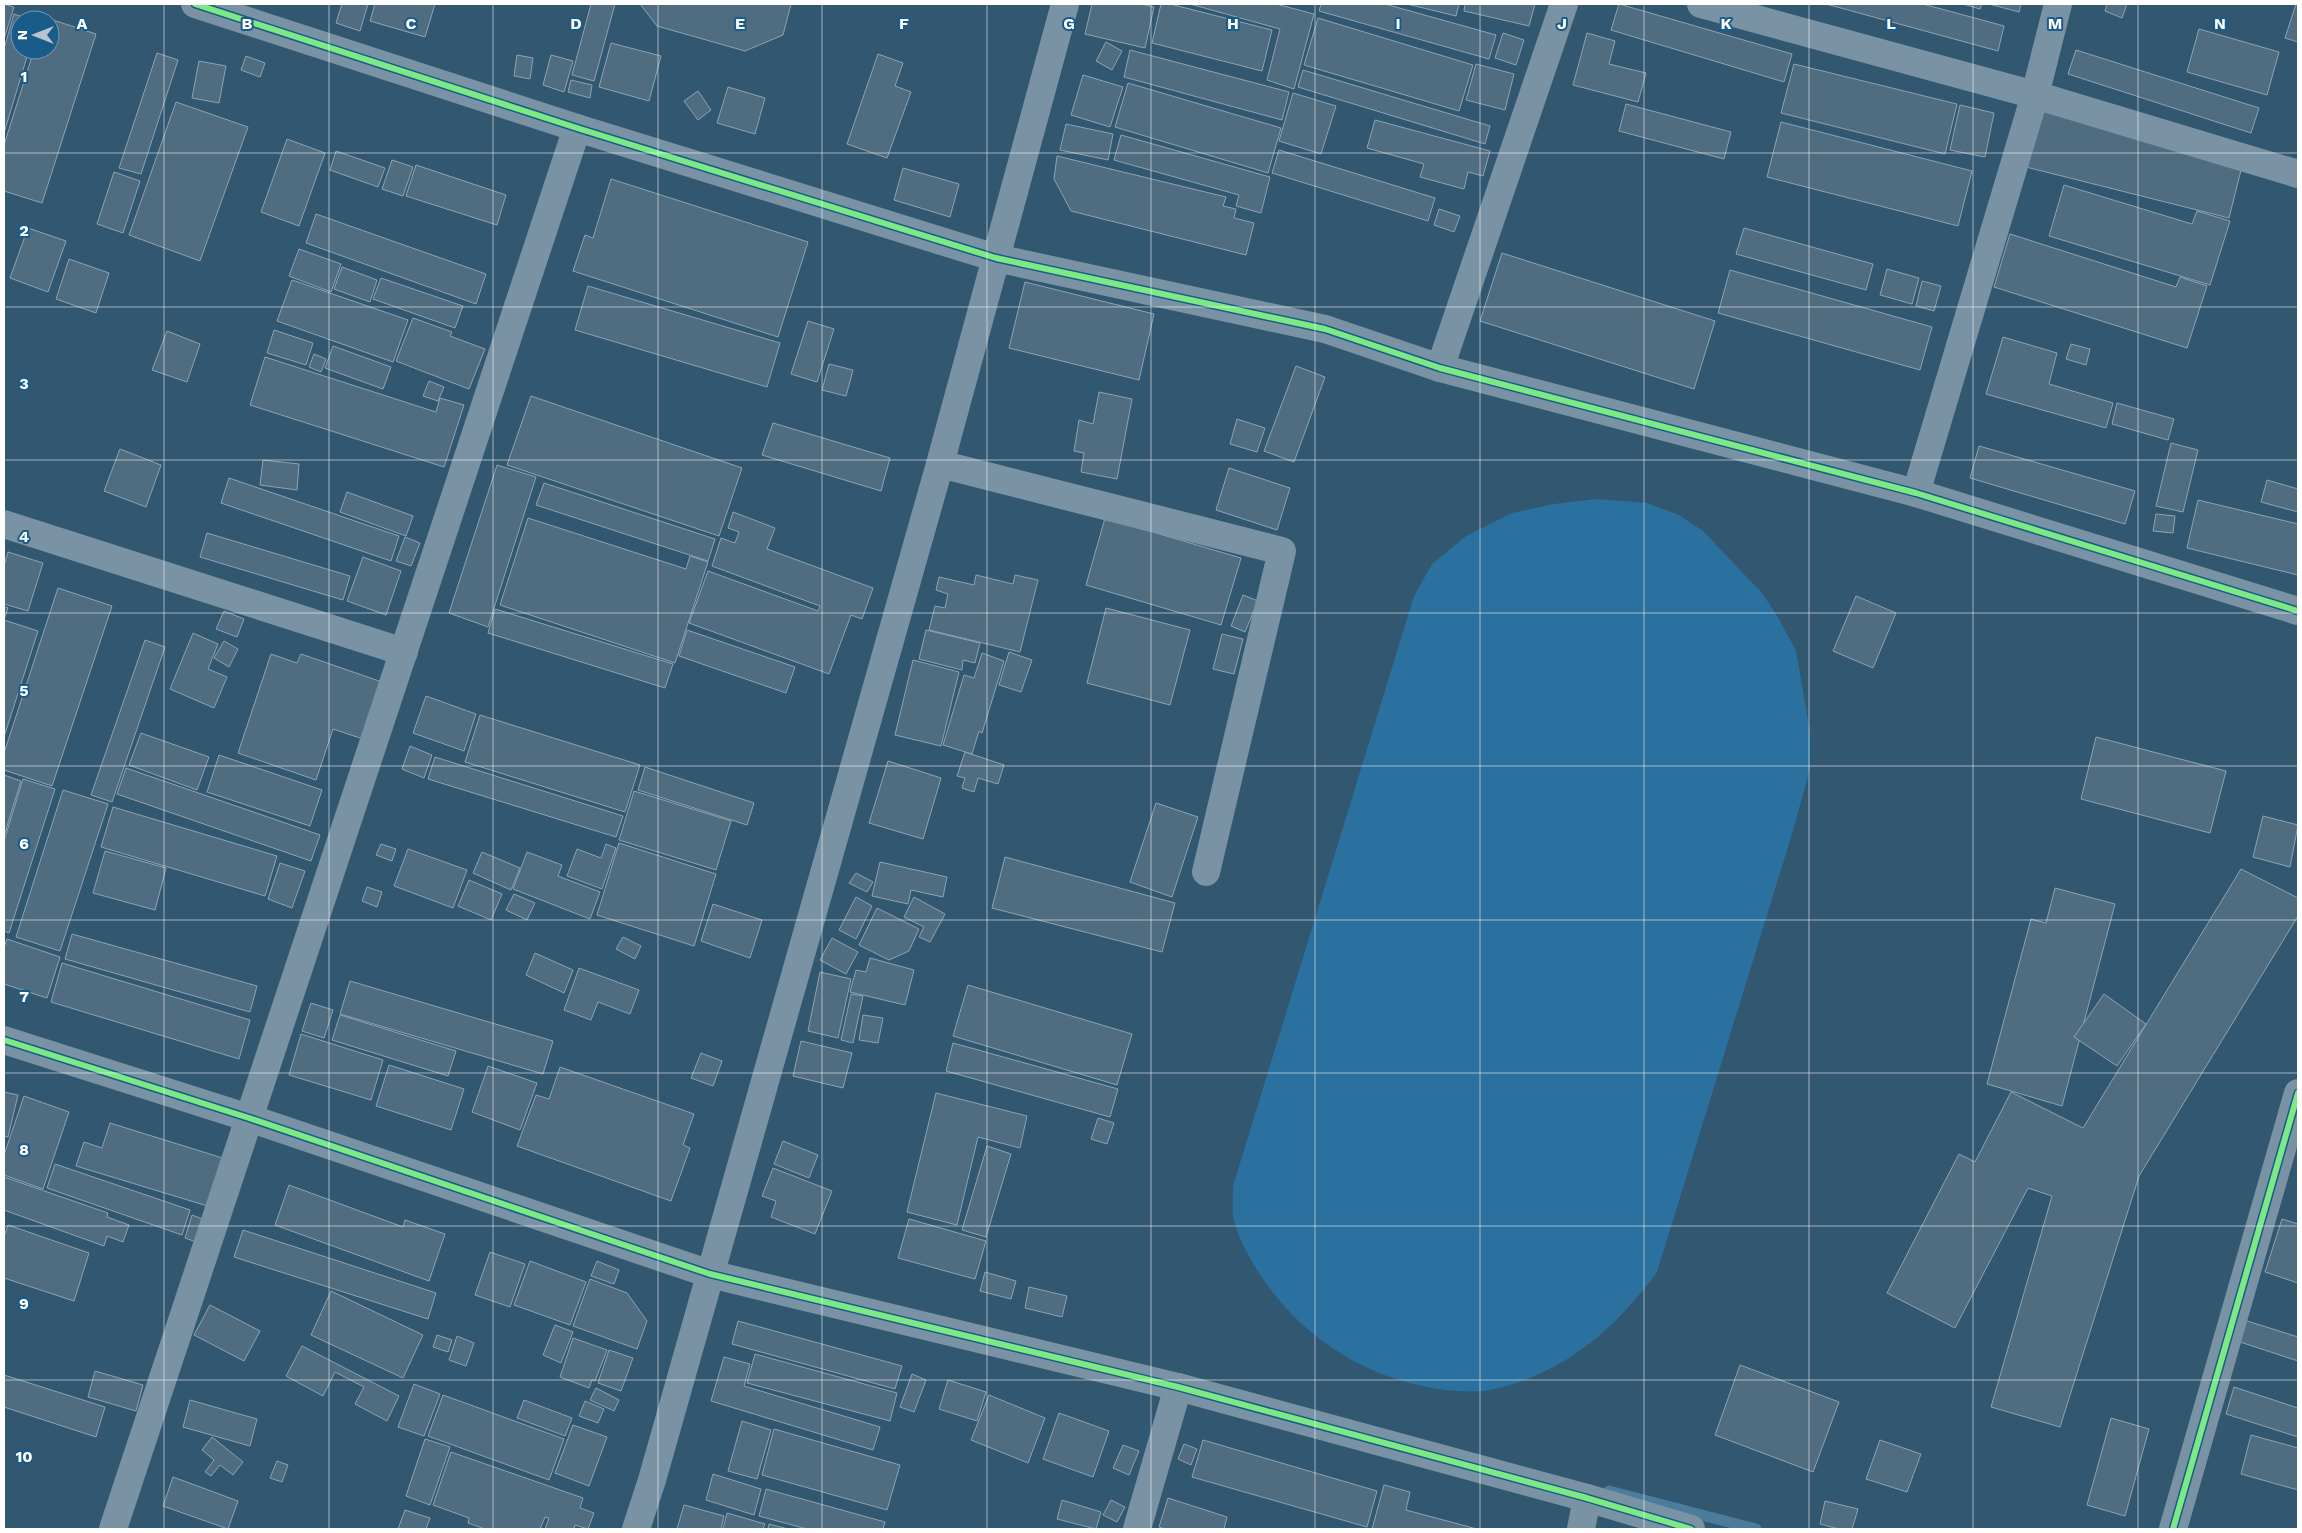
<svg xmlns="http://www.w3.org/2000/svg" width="2302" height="1533" font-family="'Work Sans',sans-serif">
<rect width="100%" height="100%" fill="#325770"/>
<path fill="#2a719f" d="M1596,499L1647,503L1679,515L1703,531L1762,593L1778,617L1796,651L1810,731V769L1792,834L1657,1272C1617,1327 1567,1371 1499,1388C1480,1393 1458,1392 1439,1389C1361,1378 1294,1332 1254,1265C1245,1250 1237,1234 1233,1216C1232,1207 1233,1196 1233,1186L1414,596L1432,564L1466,536L1512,513L1554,504Z"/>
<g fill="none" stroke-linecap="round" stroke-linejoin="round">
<polyline stroke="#4c7b9b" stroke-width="11" points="1609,1491 1756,1529"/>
</g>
<g fill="#4f6c80" stroke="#8da4b3">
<polygon points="4,4 14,7 4,39"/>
<polygon points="342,4 368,4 360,31 336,23"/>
<polygon points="375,4 435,4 425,37 370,21"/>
<polygon points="591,4 615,4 594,81 572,75"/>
<polygon points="640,4 791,4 783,35 745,51 657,26"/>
<polygon points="1092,4 1141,4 1154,7 1145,48 1085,34"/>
<polygon points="1161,4 1170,4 1272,30 1262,71 1152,43"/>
<polygon points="1190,4 1276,4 1314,14 1294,89 1267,80 1280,29"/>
<polygon points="1321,4 1385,4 1496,35 1489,59 1319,11"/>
<polygon points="1407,4 1459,4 1456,16"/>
<polygon points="1465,4 1535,4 1529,26 1464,11"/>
<polygon points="1619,4 1792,54 1784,82 1611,30"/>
<polygon points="1826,4 1923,4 2004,26 1998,51"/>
<polygon points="1963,4 1982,4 1980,9"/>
<polygon points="1989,4 2021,4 2019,12"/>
<polygon points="2107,4 2127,4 2122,18 2105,11"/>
<polygon points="2296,4 2298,4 2298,42 2285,38"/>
<polygon points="14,14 32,20 20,20 20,50 29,50 4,133 4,49"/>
<polygon points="44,17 96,34 42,203 4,191 4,145 34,50 50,50 50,20 43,20"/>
<polygon points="1318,18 1473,65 1459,111 1304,65"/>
<polygon points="2199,29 2279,52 2267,95 2187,72"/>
<polygon points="1503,33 1524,40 1516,65 1495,58"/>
<polygon points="1587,33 1615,41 1609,64 1646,73 1638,102 1573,85"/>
<polygon points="1106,42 1122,51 1112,70 1096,61"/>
<polygon points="611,43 661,56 649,101 599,87"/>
<polygon points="1130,50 1289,92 1282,120 1124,77"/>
<polygon points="2076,50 2259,108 2251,133 2068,74"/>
<polygon points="157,53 178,60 141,174 119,168"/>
<polygon points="878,54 903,63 895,86 911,92 887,158 847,144"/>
<polygon points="517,55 533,58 530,79 514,76"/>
<polygon points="551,55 573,61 564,92 543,85"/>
<polygon points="246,56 265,63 260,77 241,70"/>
<polygon points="199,61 226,66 219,103 192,98"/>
<polygon points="1476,64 1514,74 1505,110 1466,100"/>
<polygon points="1794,64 1957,104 1945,154 1781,113"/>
<polygon points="1303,70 1490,126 1485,144 1298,87"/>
<polygon points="1083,75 1123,87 1110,127 1071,115"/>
<polygon points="571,80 592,85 590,98 568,92"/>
<polygon points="1128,83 1281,128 1268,173 1115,127"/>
<polygon points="728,87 765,98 755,134 717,123"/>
<polygon points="698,91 711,110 698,120 684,101"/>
<polygon points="1293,93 1336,106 1321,154 1279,141"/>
<polygon points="176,102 248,127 200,261 129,235"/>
<polygon points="1626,104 1731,132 1724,159 1619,131"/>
<polygon points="1960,105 1994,113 1985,157 1950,150"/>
<polygon points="2041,110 2243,162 2229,218 2026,167"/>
<polygon points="1375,120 1490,151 1483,176 1468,172 1464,189 1420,177 1424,164 1367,148"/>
<polygon points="1781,122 1972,171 1958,226 1767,177"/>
<polygon points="1066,124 1113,134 1108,160 1060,150"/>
<polygon points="1121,135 1270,177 1261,213 1236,206 1239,195 1114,160"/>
<polygon points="287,139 325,153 299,226 261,212"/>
<polygon points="1279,150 1435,198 1428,221 1272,173"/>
<polygon points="336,151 385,168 378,187 330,170"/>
<polygon points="1057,156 1226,197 1223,206 1236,209 1234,218 1254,223 1246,255 1071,211 1054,179"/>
<polygon points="392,160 413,167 403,196 382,189"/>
<polygon points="416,165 506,195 497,225 406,196"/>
<polygon points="903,168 959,184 950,217 894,200"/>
<polygon points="114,172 140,181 123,233 97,224"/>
<polygon points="611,179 808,242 778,337 573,271 585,235 593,238"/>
<polygon points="2064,185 2192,224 2197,211 2230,221 2210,285 2049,236"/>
<polygon points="1439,209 1460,216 1454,232 1434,225"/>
<polygon points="316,214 486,274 476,304 306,243"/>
<polygon points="28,228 66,241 48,292 10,278"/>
<polygon points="1744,228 1873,264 1866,290 1736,254"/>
<polygon points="2010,234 2176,287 2180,277 2207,286 2187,348 1994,287"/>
<polygon points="299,249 341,264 331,292 289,276"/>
<polygon points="1502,253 1715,321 1694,389 1480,321"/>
<polygon points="69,259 109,273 96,313 56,299"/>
<polygon points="342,267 377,280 370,302 334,289"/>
<polygon points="1887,269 1919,278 1912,304 1880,295"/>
<polygon points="1730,270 1932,327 1920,370 1718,313"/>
<polygon points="381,278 463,306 455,328 373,299"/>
<polygon points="292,280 408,320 393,362 277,321"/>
<polygon points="1922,281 1941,286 1934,311 1916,306"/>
<polygon points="1025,282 1154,314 1139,380 1009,348"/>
<polygon points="588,286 780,343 767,387 575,330"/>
<polygon points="413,318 452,332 450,336 485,349 469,389 396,361"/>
<polygon points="808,321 834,329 817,382 791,374"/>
<polygon points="274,330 313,343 306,365 267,353"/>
<polygon points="167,331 200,344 187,382 152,370"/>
<polygon points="2003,337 2057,353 2049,384 2113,403 2106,428 1986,394"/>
<polygon points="2071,344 2090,349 2086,365 2066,359"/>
<polygon points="333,346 391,367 383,389 325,368"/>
<polygon points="314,354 326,359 321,372 309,367"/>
<polygon points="265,357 436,412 440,398 464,405 444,467 250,405"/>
<polygon points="829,364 853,370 846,396 822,390"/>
<polygon points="1296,366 1325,377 1294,462 1264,451"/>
<polygon points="429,381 444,387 438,401 423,396"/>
<polygon points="1099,392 1132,399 1117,479 1081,472 1084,453 1074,451 1079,420 1093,424"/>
<polygon points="531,396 742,468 719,536 507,465"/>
<polygon points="2117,403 2174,419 2168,440 2112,424"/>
<polygon points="1237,419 1265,428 1257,452 1230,444"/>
<polygon points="773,423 890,458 881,491 762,455"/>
<polygon points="2171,443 2198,450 2183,512 2156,506"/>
<polygon points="1979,446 2135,491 2125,524 1970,478"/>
<polygon points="120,449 161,465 146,507 104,491"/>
<polygon points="263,460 299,464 297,490 260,485"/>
<polygon points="497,465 536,477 488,627 449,613"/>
<polygon points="1229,468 1290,488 1277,530 1216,510"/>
<polygon points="229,478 399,536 391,561 221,503"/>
<polygon points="2267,480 2298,489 2298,512 2261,502"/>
<polygon points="544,483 715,539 708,561 536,505"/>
<polygon points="347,492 413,516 406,536 340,512"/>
<polygon points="2198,500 2298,524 2298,575 2187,548"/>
<polygon points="733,512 775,528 767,549 873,588 862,619 851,615 829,674 689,623 708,571 818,611 820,606 712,566 721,538 735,543 739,532 728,528"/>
<polygon points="2156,514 2175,516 2173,533 2153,531"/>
<polygon points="528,518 686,569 690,556 708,562 675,663 500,605"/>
<polygon points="1105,518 1241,558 1221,625 1086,585"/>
<polygon points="207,533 350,576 343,600 200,557"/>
<polygon points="405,537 420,543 411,566 396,561"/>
<polygon points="8,552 43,563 28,611 4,604 4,566"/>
<polygon points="363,557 401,571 386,615 347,601"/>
<polygon points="976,575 1013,584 1015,575 1038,580 1020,652 929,630 935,606 945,608 948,594 936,590 939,577 974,585"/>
<polygon points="58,588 112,606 52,786 4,770 4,753"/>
<polygon points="1243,595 1258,601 1245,632 1231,626"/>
<polygon points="1856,596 1896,613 1873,668 1833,651"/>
<polygon points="4,607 8,608 4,620 38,631 4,737"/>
<polygon points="1106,608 1190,630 1170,705 1087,683"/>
<polygon points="495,609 673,664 665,688 488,633"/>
<polygon points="224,611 244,619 237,637 216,629"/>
<polygon points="687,630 795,667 786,693 679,656"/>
<polygon points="926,630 980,643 975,663 963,660 962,670 919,659"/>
<polygon points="193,633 218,644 208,669 227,677 214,708 170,689"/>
<polygon points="1222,634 1243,639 1234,674 1213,669"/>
<polygon points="145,640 165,647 112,802 91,795"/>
<polygon points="224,641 238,649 229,667 214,658"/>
<polygon points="1009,652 1032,660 1021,692 999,685"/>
<polygon points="982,653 1004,661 982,733 979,731 972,754 943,745 964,675 974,678"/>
<polygon points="271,654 297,663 301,654 382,682 363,739 333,729 316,780 238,753"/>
<polygon points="913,660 959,672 941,746 895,735"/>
<polygon points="426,696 476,714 464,751 413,733"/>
<polygon points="480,715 640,765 625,812 465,762"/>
<polygon points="141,733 209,757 197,790 129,765"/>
<polygon points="2096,737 2226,771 2210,833 2081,799"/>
<polygon points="410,746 432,755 424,778 402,769"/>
<polygon points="965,752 1004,765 998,784 978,778 974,792 962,788 965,778 957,776"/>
<polygon points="219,755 322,790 310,826 207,792"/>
<polygon points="435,757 623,816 616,837 428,779"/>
<polygon points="888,761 941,778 923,839 869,823"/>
<polygon points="645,767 754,803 747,825 638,790"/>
<polygon points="126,768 320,835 311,861 117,794"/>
<polygon points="4,775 21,781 4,836"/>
<polygon points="23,779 55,789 9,933 4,931 4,841"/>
<polygon points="63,790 108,804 60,951 16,937"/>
<polygon points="634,791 731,821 716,870 619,840"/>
<polygon points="1156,803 1198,817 1172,897 1130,882"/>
<polygon points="113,807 277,856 265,896 101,847"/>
<polygon points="2263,816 2298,825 2290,867 2253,857"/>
<polygon points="619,843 716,874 694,946 597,915"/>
<polygon points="381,844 396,849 392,861 376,855"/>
<polygon points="606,844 616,848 602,889 567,876 577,849 601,858"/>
<polygon points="408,849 467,870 453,908 394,886"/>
<polygon points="105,851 166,868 155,910 93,893"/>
<polygon points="482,852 520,868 511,890 473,873"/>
<polygon points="527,852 562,865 558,876 600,892 590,919 513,889"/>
<polygon points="1005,857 1175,903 1162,952 992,908"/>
<polygon points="880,862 947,877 943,897 911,890 908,904 872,896"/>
<polygon points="280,863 305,871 292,908 268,899"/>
<polygon points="2241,869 2298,898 2298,916 2139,1176 2060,1427 1991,1407 2052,1196 2028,1188 1955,1328 1887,1293 1959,1154 1975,1162 2011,1092 2083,1128"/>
<polygon points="856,873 873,882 867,892 849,883"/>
<polygon points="469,880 502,894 491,920 458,906"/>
<polygon points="367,887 382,892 377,907 362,901"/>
<polygon points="2055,888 2115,904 2062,1106 1987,1084 2031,919 2046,923"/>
<polygon points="514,894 535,903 527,920 506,910"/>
<polygon points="856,897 872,906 856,939 839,930"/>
<polygon points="914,897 945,914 930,942 919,937 924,927 904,917"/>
<polygon points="713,904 762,920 750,958 701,941"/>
<polygon points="877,908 919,929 909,951 889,960 859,945"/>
<polygon points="72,934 257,986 250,1012 65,959"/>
<polygon points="623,937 641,946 635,959 616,949"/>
<polygon points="832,938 858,952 846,974 820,960"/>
<polygon points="7,939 60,957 47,998 4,984 4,948"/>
<polygon points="535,953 573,970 564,993 526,975"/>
<polygon points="870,958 914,970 905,1005 850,992 856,970 866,972"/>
<polygon points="62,963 250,1020 239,1059 51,1002"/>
<polygon points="579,968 639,990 630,1014 598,1002 591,1020 564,1010"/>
<polygon points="820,972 851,979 838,1038 808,1031"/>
<polygon points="350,981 553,1041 543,1074 340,1014"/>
<polygon points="968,985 1132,1034 1117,1085 953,1036"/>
<polygon points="851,994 863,996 853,1043 841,1040"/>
<polygon points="2104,994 2146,1024 2117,1066 2074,1037"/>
<polygon points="311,1003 333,1010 324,1038 302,1031"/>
<polygon points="340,1015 456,1051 448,1076 332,1040"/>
<polygon points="863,1015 883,1018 878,1043 859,1040"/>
<polygon points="301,1034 383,1060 371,1100 289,1075"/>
<polygon points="801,1041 852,1053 843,1088 793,1076"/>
<polygon points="953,1043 1118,1089 1110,1117 946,1071"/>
<polygon points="701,1053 722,1061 713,1086 691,1078"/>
<polygon points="389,1065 464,1089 451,1130 376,1106"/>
<polygon points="488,1066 537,1083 520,1130 472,1112"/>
<polygon points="560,1067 694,1114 683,1145 690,1148 671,1201 517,1146 536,1095 549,1099"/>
<polygon points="4,1092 18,1095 8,1137 4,1136"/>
<polygon points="936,1093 1027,1116 1020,1148 978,1137 957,1225 907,1212"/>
<polygon points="24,1096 69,1112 43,1189 4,1175 4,1155"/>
<polygon points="1098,1118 1114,1123 1107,1144 1091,1139"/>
<polygon points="110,1123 229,1160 214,1208 76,1166 84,1142 102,1148"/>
<polygon points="783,1141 818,1155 809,1178 774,1164"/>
<polygon points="987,1146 1011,1154 986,1237 962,1230"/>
<polygon points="55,1164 190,1210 182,1235 47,1188"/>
<polygon points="773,1168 832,1191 815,1234 771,1217 776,1201 762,1196"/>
<polygon points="4,1177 108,1213 107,1217 129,1225 123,1242 107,1236 104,1246 4,1210"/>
<polygon points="289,1185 403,1227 405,1220 445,1234 429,1281 275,1225"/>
<polygon points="192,1215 210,1222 202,1244 185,1238"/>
<polygon points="909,1219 986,1241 975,1279 898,1258"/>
<polygon points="2282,1219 2298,1224 2298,1283 2265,1272"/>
<polygon points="8,1225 89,1253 74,1301 4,1278 4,1237"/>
<polygon points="243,1230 436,1293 428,1319 234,1257"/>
<polygon points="490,1252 525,1264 510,1307 475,1295"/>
<polygon points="530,1261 586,1282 570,1325 514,1305"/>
<polygon points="597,1261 619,1270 614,1284 591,1276"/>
<polygon points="985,1272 1016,1281 1011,1299 980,1291"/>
<polygon points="590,1279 627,1293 647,1321 637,1349 573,1326"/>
<polygon points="1029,1287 1067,1296 1062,1317 1025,1308"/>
<polygon points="331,1291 423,1335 403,1378 311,1335"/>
<polygon points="210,1305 260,1331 244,1361 194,1335"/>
<polygon points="2244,1320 2298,1337 2298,1361 2237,1341"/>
<polygon points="738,1321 902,1366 895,1389 732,1344"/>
<polygon points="555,1325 573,1332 561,1363 543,1355"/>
<polygon points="437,1335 452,1340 448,1352 433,1347"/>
<polygon points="457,1336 474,1343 466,1366 449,1360"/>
<polygon points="573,1338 607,1350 595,1381 592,1380 589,1388 560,1377"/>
<polygon points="302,1346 399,1396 387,1421 355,1404 364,1387 335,1372 323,1396 286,1376"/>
<polygon points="609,1350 633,1358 621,1391 598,1383"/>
<polygon points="755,1354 897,1393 890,1421 747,1383"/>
<polygon points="724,1357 750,1364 744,1386 880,1427 873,1450 711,1401"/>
<polygon points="1740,1365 1839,1402 1813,1472 1715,1435"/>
<polygon points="95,1371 143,1385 136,1411 88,1397"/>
<polygon points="912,1374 926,1380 914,1412 900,1407"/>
<polygon points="4,1375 105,1407 96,1437 4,1407"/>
<polygon points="948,1380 986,1392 977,1421 939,1409"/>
<polygon points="414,1384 440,1394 424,1436 398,1427"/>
<polygon points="2234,1387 2298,1408 2298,1437 2226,1414"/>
<polygon points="596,1388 619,1400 614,1411 590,1400"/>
<polygon points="443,1395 564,1439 549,1480 428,1436"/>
<polygon points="989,1395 1045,1418 1028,1463 971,1440"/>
<polygon points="190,1400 257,1419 250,1446 183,1427"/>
<polygon points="524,1400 572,1418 565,1436 517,1418"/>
<polygon points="585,1401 604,1409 598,1423 579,1416"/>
<polygon points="1059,1413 1109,1431 1093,1477 1043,1459"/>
<polygon points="2111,1418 2149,1429 2125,1516 2087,1505"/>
<polygon points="742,1421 771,1430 757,1479 728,1471"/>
<polygon points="573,1425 607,1437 589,1486 555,1473"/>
<polygon points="774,1429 900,1465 887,1510 762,1475"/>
<polygon points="2251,1435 2298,1448 2298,1490 2241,1474"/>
<polygon points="212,1437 243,1462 233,1475 220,1465 211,1476 205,1472 214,1460 202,1450"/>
<polygon points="425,1439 450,1447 430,1505 406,1496"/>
<polygon points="1203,1440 1377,1491 1367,1527 1192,1477"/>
<polygon points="1880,1440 1921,1454 1907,1492 1866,1479"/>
<polygon points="1184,1444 1197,1449 1191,1465 1178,1459"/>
<polygon points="1123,1445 1139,1451 1129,1475 1113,1468"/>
<polygon points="451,1452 583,1498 580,1508 594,1513 588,1529 575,1525 574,1529 545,1529 549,1518 545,1517 540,1529 485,1529 468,1523 469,1518 433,1505"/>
<polygon points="277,1461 288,1465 282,1482 270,1478"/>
<polygon points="713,1474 761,1489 754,1515 706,1500"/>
<polygon points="173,1477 238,1501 228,1529 163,1506"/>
<polygon points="1384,1485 1410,1492 1406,1510 1477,1529 1372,1529"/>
<polygon points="766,1489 885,1522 883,1529 807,1529 759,1516"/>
<polygon points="1168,1498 1227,1517 1224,1529 1165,1529 1159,1527"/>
<polygon points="1062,1500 1101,1512 1096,1529 1057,1519"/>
<polygon points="1111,1500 1125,1507 1117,1522 1103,1515"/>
<polygon points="1825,1501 1858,1509 1852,1529 1839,1529 1820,1524"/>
<polygon points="684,1505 724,1516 721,1529 677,1529"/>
<polygon points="405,1510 430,1518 426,1529 398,1529"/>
<polygon points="727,1513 765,1524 763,1529 723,1529"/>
<polygon points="769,1524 788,1529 768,1529"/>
</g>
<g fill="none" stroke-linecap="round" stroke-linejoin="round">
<g stroke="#7993a5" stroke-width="28">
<polyline points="195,4 577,128 996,258 1325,329 1440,368 1916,493 2298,611"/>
<polyline points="1701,4 2035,95 2298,174"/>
<polyline points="1440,368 1564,4"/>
<polyline points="940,464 1282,551 1206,872"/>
<polyline points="1916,493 2035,95 2058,4"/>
<polyline points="4,524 404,652"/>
<polyline points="4,1040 249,1118 710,1274 1178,1387 1587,1498 1691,1529"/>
<polyline points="113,1529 577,128"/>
<polyline points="636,1529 652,1480 940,464 1065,4"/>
<polyline points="1137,1529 1178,1387"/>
<polyline points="1581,1529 1587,1498"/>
<polyline points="2173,1529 2298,1093"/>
</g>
<g stroke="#195c89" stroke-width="9">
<g id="cycleway">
<polyline points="195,4 577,128 996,258 1325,329 1440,368 1916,493 2298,611"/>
<polyline points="4,1040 249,1118 710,1274 1178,1387 1587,1498 1691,1529"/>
<polyline points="2173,1529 2298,1093"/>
</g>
</g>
<use href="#cycleway" stroke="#7ce984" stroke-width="6"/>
</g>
<path fill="none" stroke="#fff" stroke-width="1" stroke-opacity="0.55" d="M164,4V1529M329,4V1529M493,4V1529M658,4V1529M822,4V1529M987,4V1529M1151,4V1529M1315,4V1529M1480,4V1529M1644,4V1529M1809,4V1529M1973,4V1529M2138,4V1529M4,153H2298M4,307H2298M4,460H2298M4,613H2298M4,766H2298M4,920H2298M4,1073H2298M4,1226H2298M4,1380H2298"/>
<g font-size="16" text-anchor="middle" font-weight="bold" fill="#fff" stroke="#195c89" stroke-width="4" stroke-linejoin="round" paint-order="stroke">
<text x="82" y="29">A</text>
<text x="247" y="29">B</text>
<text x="411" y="29">C</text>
<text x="576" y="29">D</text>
<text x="740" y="29">E</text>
<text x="904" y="29">F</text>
<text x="1069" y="29">G</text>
<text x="1233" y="29">H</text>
<text x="1398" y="29">I</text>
<text x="1562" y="29">J</text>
<text x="1726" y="29">K</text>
<text x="1891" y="29">L</text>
<text x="2055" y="29">M</text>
<text x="2220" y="29">N</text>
<text x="24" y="82">1</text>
<text x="24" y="236">2</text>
<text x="24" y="389">3</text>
<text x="24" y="542">4</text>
<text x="24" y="696">5</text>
<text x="24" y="849">6</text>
<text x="24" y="1002">7</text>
<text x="24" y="1155">8</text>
<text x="24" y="1309">9</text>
<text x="24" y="1462">10</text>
</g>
<rect width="2302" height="1533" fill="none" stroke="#ffffff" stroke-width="10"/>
<g transform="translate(35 35) rotate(270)"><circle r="24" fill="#195c89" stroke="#759db8"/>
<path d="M0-4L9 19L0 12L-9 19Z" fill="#b7c4cd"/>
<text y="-8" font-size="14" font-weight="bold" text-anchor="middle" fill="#ffffff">N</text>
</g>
</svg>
